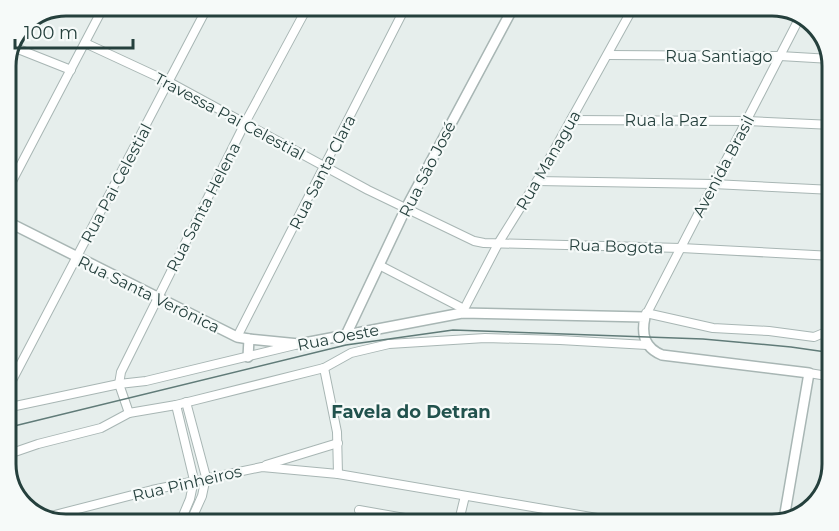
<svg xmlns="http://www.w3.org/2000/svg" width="839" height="531" font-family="Montserrat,sans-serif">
<rect width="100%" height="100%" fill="#e6eeec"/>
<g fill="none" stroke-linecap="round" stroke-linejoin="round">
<g stroke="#a8b6b4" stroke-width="10">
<g id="minor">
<polyline points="85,43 169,82 368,190 474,241 484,243 681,248 833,256"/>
<polyline points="13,47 71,70"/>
<polyline points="608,55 780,56 831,59"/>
<polyline points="571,120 747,121 833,125"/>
<polyline points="537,181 713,184 833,190"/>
<polyline points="6,193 104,6"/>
<polyline points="379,265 464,309"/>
<polyline points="462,313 499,242 537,181 634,6"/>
<polyline points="646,313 713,328 769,331 814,337 826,332 833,312"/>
<polyline points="645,317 801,15"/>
<polyline points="237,337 406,6"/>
<polyline points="324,368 337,432 338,474"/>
<polyline points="809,373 833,377"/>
<polyline points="6,392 208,6"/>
<polyline points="186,402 206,477 202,496 189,525"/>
<polyline points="176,405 194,480 190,499 179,525"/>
<polyline points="6,408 119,384 146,381 295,345"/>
<polyline points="129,413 119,384 121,372 245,123 308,6"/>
<polyline points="6,455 38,444 101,428 129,413 176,405 324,368 351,353 389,344 485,338 560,340 647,345"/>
<polyline points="6,455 11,477"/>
<polyline points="266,465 338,443"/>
<polyline points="359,510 445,525"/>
<polyline points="43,518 152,490 262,467 338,474 603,519 603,525"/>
<polyline points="458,525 465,496"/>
</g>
</g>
<g stroke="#a8b6b4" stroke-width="12">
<g id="tertiary">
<path d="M6,221L203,320L237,337L249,339L299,344L462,313L645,317C641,335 645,348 662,355L809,373L784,519"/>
<polyline points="346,335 406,208 514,6"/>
<polyline points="248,357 249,339"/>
</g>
</g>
<use href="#minor" stroke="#fff" stroke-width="8"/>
<use href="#tertiary" stroke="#fff" stroke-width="9"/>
<polyline stroke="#607b78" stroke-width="1.5" points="6,428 346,345 453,330 703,339 791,347 833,353"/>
</g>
<g text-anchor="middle" stroke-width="4.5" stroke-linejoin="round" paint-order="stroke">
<g font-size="16" fill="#25403d" stroke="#f6faf9">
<text x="719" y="62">Rua Santiago</text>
<text transform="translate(230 116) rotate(28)" y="6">Travessa Pai Celestial</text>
<text x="666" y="126">Rua la Paz</text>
<text transform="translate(548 160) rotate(-60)" y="6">Rua Managua</text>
<text transform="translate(723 166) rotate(-62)" y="6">Avenida Brasil</text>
<text transform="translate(427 169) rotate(-63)" y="6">Rua São José</text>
<text transform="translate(322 172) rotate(-63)" y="6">Rua Santa Clara</text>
<text transform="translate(116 183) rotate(-62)" y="6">Rua Pai Celestial</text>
<text transform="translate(203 207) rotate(-63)" y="6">Rua Santa Helena</text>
<text transform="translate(616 246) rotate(2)" y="6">Rua Bogota</text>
<text transform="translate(149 294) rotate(26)" y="6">Rua Santa Verônica</text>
<text transform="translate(338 337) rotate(-11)" y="6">Rua Oeste</text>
<text transform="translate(187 483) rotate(-13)" y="6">Rua Pinheiros</text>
</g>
<g font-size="18" font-weight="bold" fill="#21524d" stroke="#f6faf9">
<text x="411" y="418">Favela do Detran</text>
</g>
</g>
<path d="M0 0H839V531H0ZM66 16H772A50 50 0 0 1 822 66V464A50 50 0 0 1 772 514H66A50 50 0 0 1 16 464V66A50 50 0 0 1 66 16Z" fill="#f6faf9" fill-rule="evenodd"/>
<path fill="none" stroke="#25403d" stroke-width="3" d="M66 16H772A50 50 0 0 1 822 66V464A50 50 0 0 1 772 514H66A50 50 0 0 1 16 464V66A50 50 0 0 1 66 16Z"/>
<path d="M15 39v9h118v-9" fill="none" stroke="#25403d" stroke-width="3"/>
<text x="24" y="39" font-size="18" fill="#25403d" stroke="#f6faf9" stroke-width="4.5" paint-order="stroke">100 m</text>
</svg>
